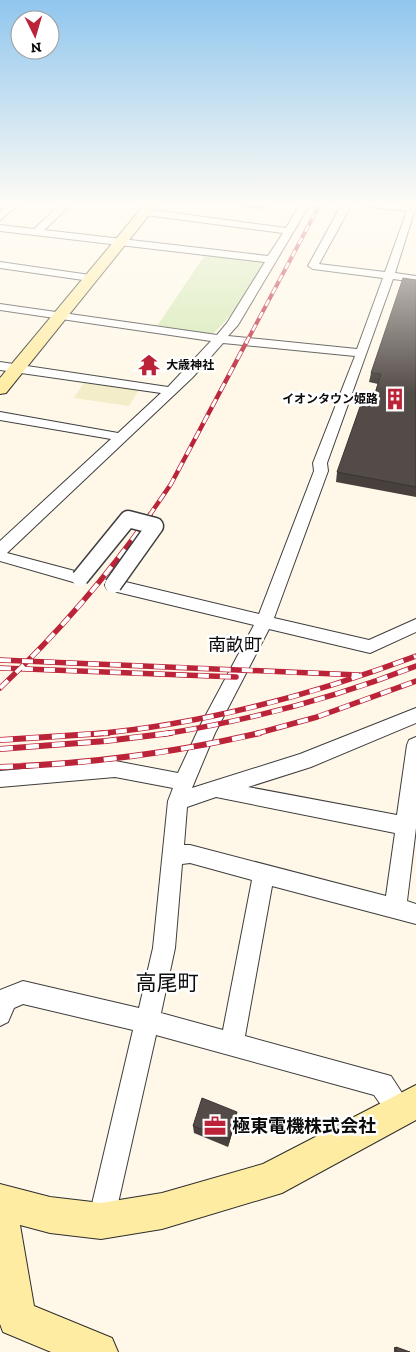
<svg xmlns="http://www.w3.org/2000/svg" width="416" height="1352" font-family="'Zilla Slab','Noto Sans JP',serif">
<rect width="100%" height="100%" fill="#fff8e8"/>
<polygon fill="#f4edc9" points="85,381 140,388 129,406 74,398"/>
<polygon fill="#d4e8b3" points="205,255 263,262 266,265 239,306 212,335 157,326"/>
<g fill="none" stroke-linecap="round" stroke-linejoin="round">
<g stroke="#3e3e3e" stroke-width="2">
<g id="street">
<polygon points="8,204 19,204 0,220 0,212"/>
<path d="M61,204H72L44,230L268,256L283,233L145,215L140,212L145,209L286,228L300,204H310L238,325L228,336L357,349L383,278L313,269L308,266L342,204H352L319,264L385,272L407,211L370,207L365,204L416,206L395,273L416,276V282L393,279L327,463L328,471L274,618L369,640L416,619V632L370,653L269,629L215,733L192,788L300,754L416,708V723L311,767L248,787L397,815L407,745L409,740L416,737V828L407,901L416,904V924L272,886L245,1036L391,1076L413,1110L409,1119L400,1123L391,1119L374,1095L156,1035L114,1221L111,1231L101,1234L91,1231L88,1221L133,1030L23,1004L14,1008L8,1022L0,1026V990L23,981L139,1008L153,948L168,801L173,788L115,777L0,787V771L115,761L178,773L200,726L254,625L113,591L107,589L105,585L107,581L113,579L259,614L314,471L313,463L355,356L223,343L193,377L7,553L86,574L88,578L86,582L80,584L0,561V541L111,439L0,420V412L118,433L161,393L0,370V362L168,387L211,341L0,310V304L217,335L227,323L265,262L0,231V225L34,229ZM216,797L395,833L386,896L190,845H184L187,807ZM190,863L252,880L223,1030L161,1013L175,948L182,864Z"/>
<polygon points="0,262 90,275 95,278 90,281 0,268"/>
</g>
</g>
<g stroke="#2d2d2d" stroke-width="2">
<g id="secondary">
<polygon points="145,204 158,204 6,393 0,394 0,378"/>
<polygon points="395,204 416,204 416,210 397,207"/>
<polygon points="416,1085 416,1120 282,1193 162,1229 101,1239 50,1233 20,1225 34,1306 112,1338 118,1352 51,1352 3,1332 0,1324 0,1184 50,1197 101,1203 162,1193 263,1164"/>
</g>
</g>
<use href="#street" fill="#fff" fill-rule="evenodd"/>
<use href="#secondary" fill="#ffeca3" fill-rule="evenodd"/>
<g stroke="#bb2338" stroke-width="4">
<polyline id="rail-far3" points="246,343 320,204"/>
</g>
<g stroke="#bb2338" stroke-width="4.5">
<polyline id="rail-far2" points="149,516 171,484 247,341"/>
</g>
<g stroke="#bb2338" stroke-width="5.5">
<g id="rail-far1">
<polyline points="0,660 359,675"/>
<polyline points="0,668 236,677"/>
<path d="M0,688C56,635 106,578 150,515"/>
<path d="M94,734C205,724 312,695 416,656"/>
<path d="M164,734C251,720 334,698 416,666"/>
<polyline points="255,734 317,717 416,681"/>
</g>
</g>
<g stroke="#bb2338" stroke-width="6">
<g id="rail">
<polyline points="0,740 108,733"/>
<polyline points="0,749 106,741 171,733"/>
<path d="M0,767C88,764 174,753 260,733"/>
</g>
</g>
<use href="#rail-far3" stroke="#fff" stroke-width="2.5" stroke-dasharray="7" stroke-linecap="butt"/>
<use href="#rail-far2" stroke="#fff" stroke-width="3" stroke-dasharray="9" stroke-linecap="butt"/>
<use href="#rail-far1" stroke="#fff" stroke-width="4" stroke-dasharray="11" stroke-linecap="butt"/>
<use href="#rail" stroke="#fff" stroke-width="4.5" stroke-dasharray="13" stroke-linecap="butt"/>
<g stroke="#3e3e3e" stroke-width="19" stroke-linecap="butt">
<polyline id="street-bridge" points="80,578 128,519 155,526 113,585"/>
</g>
<use href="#street-bridge" stroke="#fff" stroke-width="16"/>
</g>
<g fill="#47403d">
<polygon points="242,204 266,204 263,209 242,207"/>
<polygon points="416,280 416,497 336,482 337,472 371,406 378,384 369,382 371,373"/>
<polygon points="237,1112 236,1120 228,1147 194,1133 193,1126"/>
<polygon points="394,1347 396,1347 410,1352 394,1352"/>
</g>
<polygon fill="#3a3432" points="237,1112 236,1120 228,1147 229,1139"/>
<g fill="#534b47" stroke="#3a3432">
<polygon points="403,278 416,280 416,487 337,472 361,404 371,406 381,374 371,373"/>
<polygon points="202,1098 237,1112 229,1139 193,1126"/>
<polygon points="396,1347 410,1352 396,1352"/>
</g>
<linearGradient id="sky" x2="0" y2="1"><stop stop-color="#90c6ee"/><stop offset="0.52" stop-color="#fffcf5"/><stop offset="1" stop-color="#fffcf5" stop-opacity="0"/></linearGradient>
<rect width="416" height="393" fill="url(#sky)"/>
<defs>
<g id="temple-bare" transform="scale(1.725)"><path d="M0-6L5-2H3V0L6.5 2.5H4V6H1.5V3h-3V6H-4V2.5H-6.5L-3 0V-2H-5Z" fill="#bb2338" stroke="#fff" stroke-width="2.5" paint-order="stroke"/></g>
<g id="building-bare" transform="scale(1.725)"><path d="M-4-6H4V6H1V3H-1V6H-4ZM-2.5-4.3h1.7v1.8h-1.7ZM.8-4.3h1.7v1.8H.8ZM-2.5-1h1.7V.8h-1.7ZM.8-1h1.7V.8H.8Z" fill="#bb2338" stroke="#fff" stroke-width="2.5" paint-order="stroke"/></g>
<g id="office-bare" transform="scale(1.725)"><path d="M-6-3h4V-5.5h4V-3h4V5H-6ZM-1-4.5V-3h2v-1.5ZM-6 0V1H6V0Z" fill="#bb2338" stroke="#fff" stroke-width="2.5" paint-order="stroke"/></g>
</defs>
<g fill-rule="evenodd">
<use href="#temple-bare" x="149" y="365"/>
<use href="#building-bare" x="395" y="399"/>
<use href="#office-bare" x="215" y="1126"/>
</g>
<g text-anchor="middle" stroke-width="5" stroke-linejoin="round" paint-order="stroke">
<g font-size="12" font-weight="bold" fill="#0b0b0b" stroke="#fff" text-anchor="start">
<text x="166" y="369">大歳神社</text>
<text x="378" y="403" text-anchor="end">イオンタウン姫路</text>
</g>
<g font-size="18" fill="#0b0b0b" stroke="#fff">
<text x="235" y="651">南畝町</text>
</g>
<g font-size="18" font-weight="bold" fill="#0b0b0b" stroke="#fff" text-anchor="start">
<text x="232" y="1132">極東電機株式会社</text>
</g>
<g font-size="21" fill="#0b0b0b" stroke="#fff">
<text x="167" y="990">高尾町</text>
</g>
</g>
<g transform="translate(35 35) rotate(175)"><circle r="24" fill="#ffffff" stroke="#9d9d9d"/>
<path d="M0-4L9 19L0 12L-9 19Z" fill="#bb2338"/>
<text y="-8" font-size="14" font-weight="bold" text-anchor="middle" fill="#0b0b0b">N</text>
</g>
</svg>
